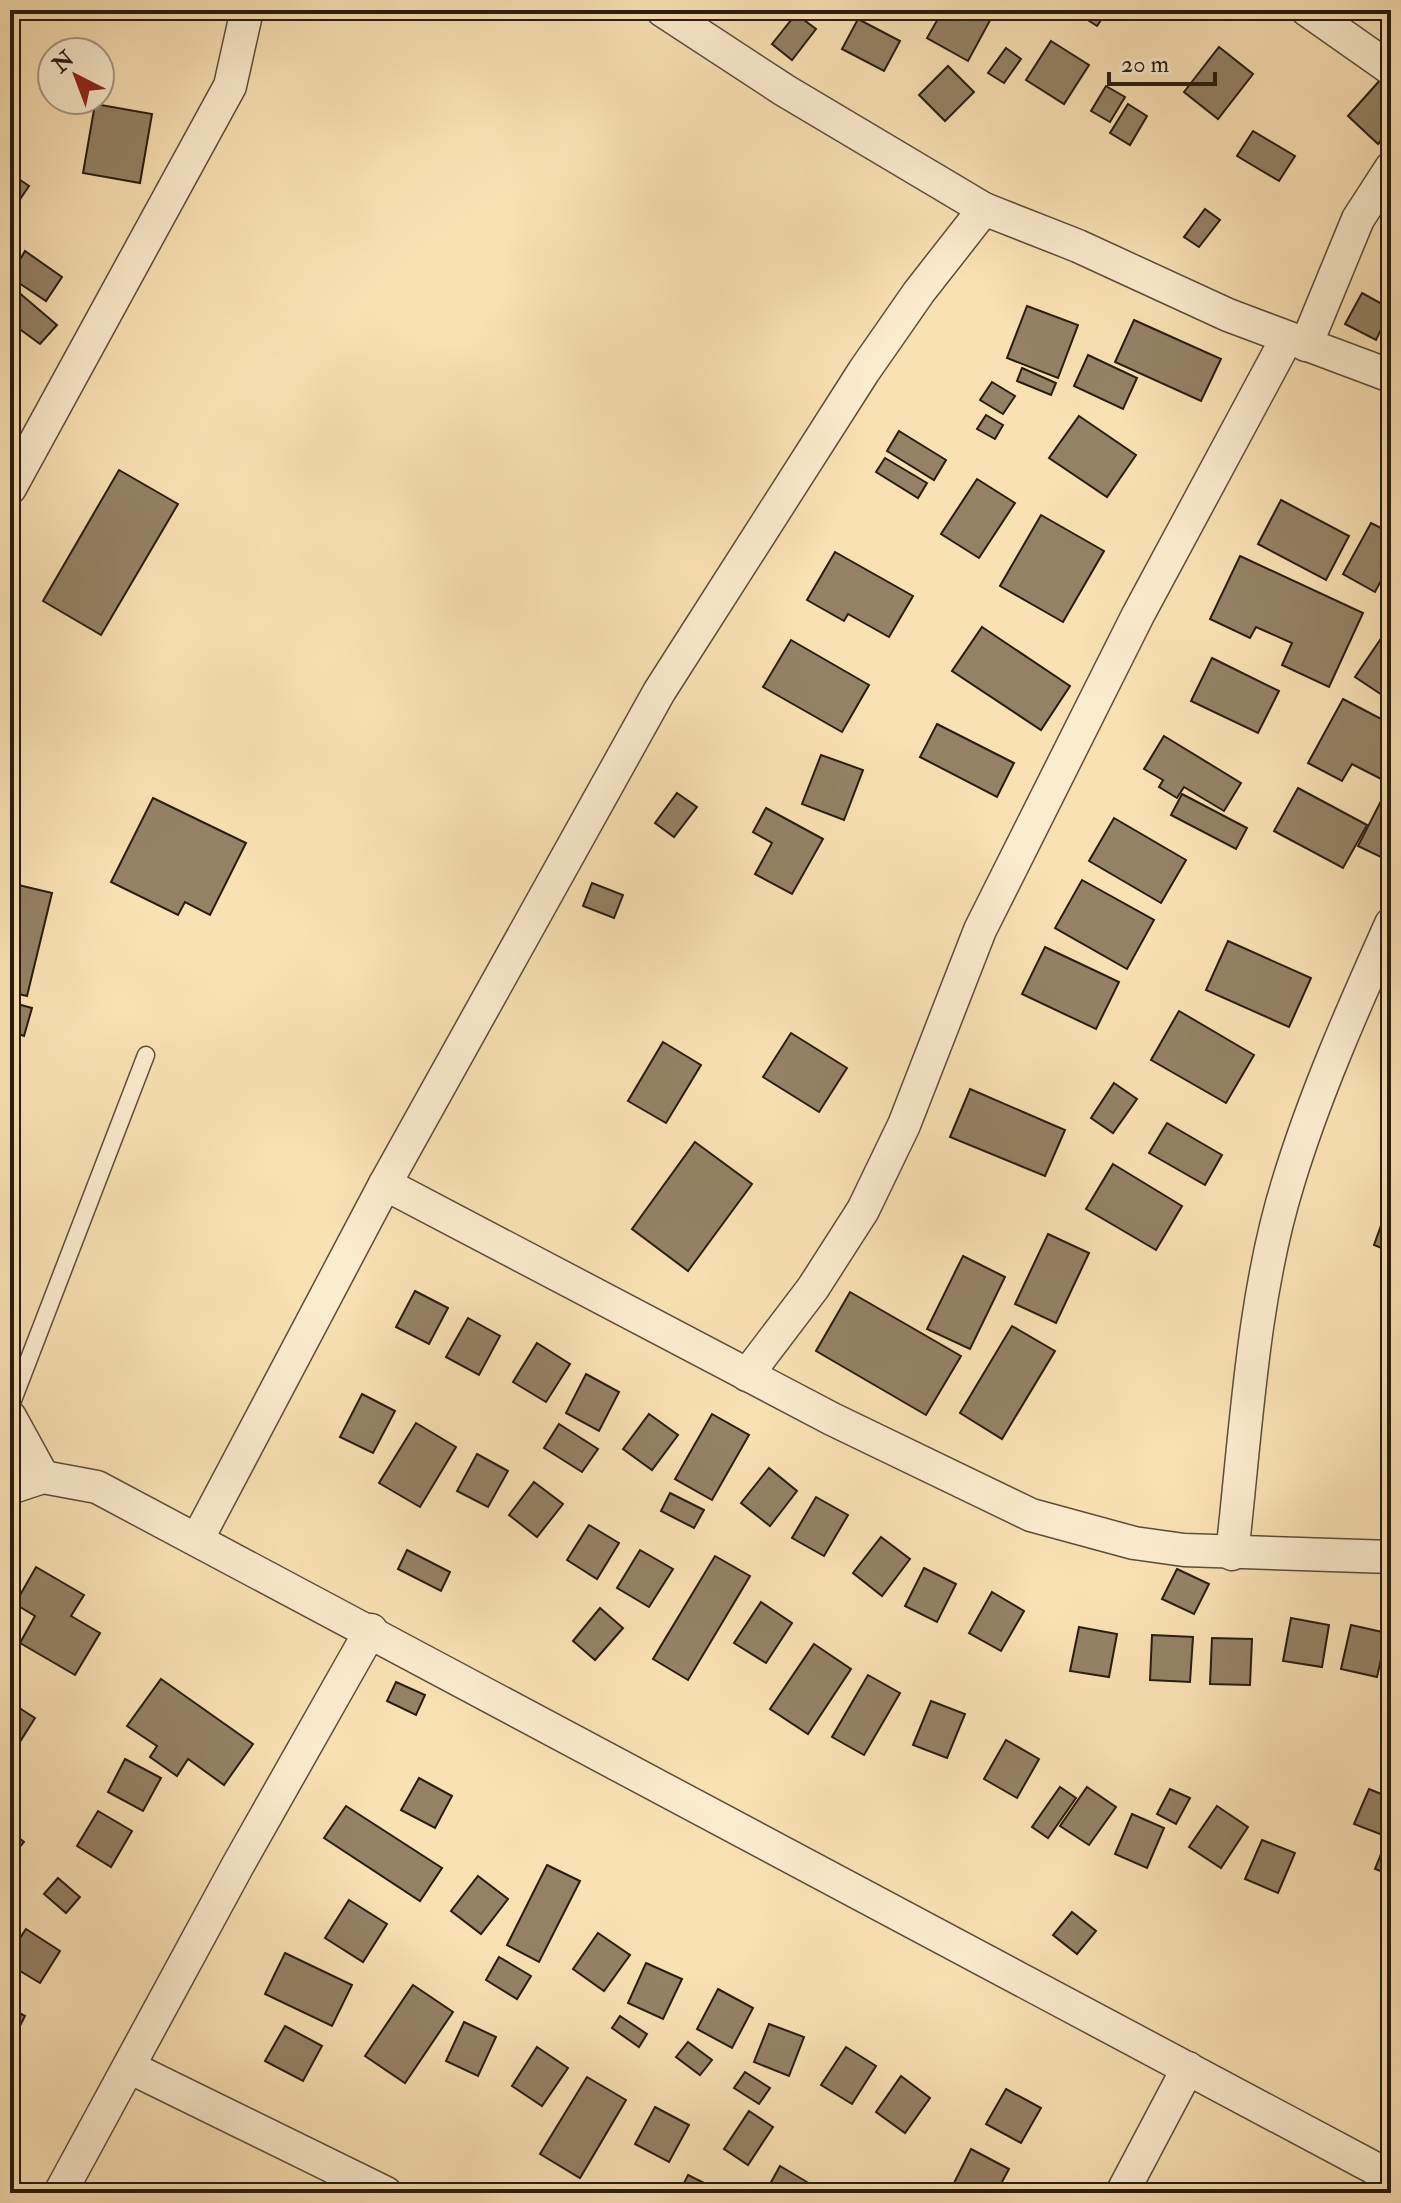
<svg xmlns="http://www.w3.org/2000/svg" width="1401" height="2203" font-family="'IM FELL Double Pica',serif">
<rect width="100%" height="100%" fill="#fae1b4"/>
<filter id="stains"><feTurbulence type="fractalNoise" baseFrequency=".0025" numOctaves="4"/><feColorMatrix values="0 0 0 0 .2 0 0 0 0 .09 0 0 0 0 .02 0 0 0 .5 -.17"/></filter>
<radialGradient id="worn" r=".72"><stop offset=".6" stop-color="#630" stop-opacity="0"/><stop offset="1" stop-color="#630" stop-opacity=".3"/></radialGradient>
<g fill="#958265" stroke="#281c0f" stroke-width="2">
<polygon points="943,10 988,10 994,13 968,61 927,38"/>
<polygon points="1072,10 1108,10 1097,26"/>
<polygon points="796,14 816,29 792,60 772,44"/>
<polygon points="858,19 900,41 884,71 842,49"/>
<polygon points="1051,41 1089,65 1064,104 1026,80"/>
<polygon points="1219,47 1253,74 1218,119 1184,92"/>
<polygon points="1006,48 1021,59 1004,83 988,73"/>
<polygon points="948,66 974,92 945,121 919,95"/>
<polygon points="1381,79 1391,88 1391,130 1378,144 1348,116"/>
<polygon points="1106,86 1125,97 1110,122 1091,111"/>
<polygon points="95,104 152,114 140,183 83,173"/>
<polygon points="1128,104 1147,116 1130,145 1110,133"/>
<polygon points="1253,131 1295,156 1279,181 1237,156"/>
<polygon points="10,173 29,186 10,214"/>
<polygon points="1205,209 1220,220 1199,247 1184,237"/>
<polygon points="25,251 62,277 46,301 10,277"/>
<polygon points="10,285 57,325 40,344 10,322"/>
<polygon points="1362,293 1391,309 1376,340 1345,324"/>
<polygon points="1027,306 1078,325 1058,378 1007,358"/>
<polygon points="1134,320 1221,359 1201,401 1115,362"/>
<polygon points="1088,355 1137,378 1123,409 1074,386"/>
<polygon points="1022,368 1056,383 1051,395 1017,381"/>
<polygon points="992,382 1015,396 1003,414 980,400"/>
<polygon points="986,415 1003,425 995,439 977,429"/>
<polygon points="1079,416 1136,455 1107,497 1049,458"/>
<polygon points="899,431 946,460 934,480 887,451"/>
<polygon points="885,458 927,483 918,498 876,472"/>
<polygon points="119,470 178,504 101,635 43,601"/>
<polygon points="977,479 1015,503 979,558 941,534"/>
<polygon points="1281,500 1349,536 1326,580 1258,544"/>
<polygon points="1041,515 1104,551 1063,622 1000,586"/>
<polygon points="1371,523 1391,533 1391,562 1375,592 1343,574"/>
<polygon points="835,552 913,596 889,637 848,614 844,621 807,600"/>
<polygon points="1240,556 1363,613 1329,687 1282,665 1292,643 1256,627 1250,638 1210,619"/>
<polygon points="982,627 1070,686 1041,730 952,671"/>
<polygon points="1386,631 1391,634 1391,701 1355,677"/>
<polygon points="791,640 869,685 842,732 763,687"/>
<polygon points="1212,658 1279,691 1258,733 1191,701"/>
<polygon points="1343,699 1391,724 1391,784 1352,764 1342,781 1308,763"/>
<polygon points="937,724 1014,763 997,797 920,757"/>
<polygon points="1164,736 1241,783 1224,811 1184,787 1177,798 1159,787 1163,780 1144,769"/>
<polygon points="821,755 863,770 844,820 802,804"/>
<polygon points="1298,788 1367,825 1343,868 1274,831"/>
<polygon points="677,793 697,807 674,837 655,823"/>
<polygon points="1182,794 1247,828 1236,849 1171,815"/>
<polygon points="153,798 246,843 210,915 185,902 178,915 111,882"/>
<polygon points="1381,801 1391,805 1391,851 1387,860 1358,846"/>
<polygon points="766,808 823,839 792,894 755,874 772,843 753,832"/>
<polygon points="1114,818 1186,860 1161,903 1089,861"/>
<polygon points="1082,880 1154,920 1127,969 1055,928"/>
<polygon points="10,883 52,893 27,996 10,992"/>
<polygon points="592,883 623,895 614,918 583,906"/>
<polygon points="1228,941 1311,978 1289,1027 1206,990"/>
<polygon points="1045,947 1119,982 1096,1029 1022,994"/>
<polygon points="10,1002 32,1008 24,1036 10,1031"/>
<polygon points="1179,1011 1254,1055 1226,1103 1151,1060"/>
<polygon points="791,1033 847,1068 819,1112 763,1077"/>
<polygon points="663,1042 701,1065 666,1123 628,1101"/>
<polygon points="1114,1083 1137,1099 1113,1133 1091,1118"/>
<polygon points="970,1089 1065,1130 1045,1176 950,1137"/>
<polygon points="1167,1123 1222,1155 1205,1185 1149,1153"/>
<polygon points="695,1142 752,1184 688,1271 632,1229"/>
<polygon points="1113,1164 1182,1206 1156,1250 1086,1209"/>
<polygon points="1391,1198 1391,1252 1374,1245"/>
<polygon points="1048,1234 1089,1253 1056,1323 1015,1304"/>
<polygon points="963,1256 1005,1277 970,1349 927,1329"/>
<polygon points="415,1291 448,1308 429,1344 396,1327"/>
<polygon points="850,1292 961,1356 926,1415 816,1351"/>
<polygon points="468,1318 500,1336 479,1375 446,1357"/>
<polygon points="1012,1326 1055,1351 1002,1439 960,1413"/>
<polygon points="537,1343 570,1364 546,1402 513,1382"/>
<polygon points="586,1374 619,1392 599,1431 566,1413"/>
<polygon points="362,1394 395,1411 373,1453 340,1437"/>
<polygon points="649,1414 678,1435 652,1470 623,1449"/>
<polygon points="712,1414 749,1435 712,1500 675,1479"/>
<polygon points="416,1423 456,1447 420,1507 379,1483"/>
<polygon points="559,1424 598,1449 582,1472 544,1448"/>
<polygon points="477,1454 508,1471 488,1507 457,1491"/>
<polygon points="769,1468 797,1491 770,1526 741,1503"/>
<polygon points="534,1482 563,1504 537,1537 509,1515"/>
<polygon points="670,1493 704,1510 694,1528 661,1511"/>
<polygon points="816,1497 848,1515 824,1556 792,1538"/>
<polygon points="589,1525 619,1543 597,1579 567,1560"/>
<polygon points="881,1537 910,1559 882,1596 853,1573"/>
<polygon points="407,1550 450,1572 441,1591 398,1569"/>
<polygon points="640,1550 673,1569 649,1607 617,1588"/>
<polygon points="715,1556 750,1576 688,1680 653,1659"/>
<polygon points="36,1567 84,1595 71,1616 100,1633 75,1675 20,1643 35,1616 15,1604"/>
<polygon points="924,1568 956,1584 937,1622 905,1606"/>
<polygon points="1177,1569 1209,1584 1194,1614 1162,1599"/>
<polygon points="992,1592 1024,1611 1001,1651 969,1633"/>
<polygon points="761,1602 792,1623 766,1663 734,1643"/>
<polygon points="600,1608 623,1628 595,1660 573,1641"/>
<polygon points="1291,1618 1329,1625 1322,1667 1283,1661"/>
<polygon points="1351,1625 1387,1633 1377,1677 1341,1669"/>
<polygon points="1079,1627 1117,1634 1109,1677 1070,1671"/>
<polygon points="1152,1635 1193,1637 1190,1682 1150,1680"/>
<polygon points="1212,1638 1252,1639 1250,1685 1210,1684"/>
<polygon points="814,1644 851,1669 808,1734 770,1709"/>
<polygon points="868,1675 900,1693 864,1755 832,1737"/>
<polygon points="161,1679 253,1744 224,1785 188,1759 177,1776 150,1757 157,1746 127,1726"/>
<polygon points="396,1682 425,1695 416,1715 387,1701"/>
<polygon points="931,1701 965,1714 947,1758 913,1745"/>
<polygon points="10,1702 35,1718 16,1748 10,1744"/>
<polygon points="1006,1740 1039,1759 1017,1798 984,1779"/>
<polygon points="125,1759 161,1778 143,1811 108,1792"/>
<polygon points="419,1778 452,1796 435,1828 401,1810"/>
<polygon points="1060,1787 1076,1798 1048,1838 1032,1827"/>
<polygon points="1087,1787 1116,1807 1089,1845 1060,1826"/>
<polygon points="1170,1789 1190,1798 1176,1824 1157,1814"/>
<polygon points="1369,1789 1391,1798 1391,1875 1375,1869 1388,1837 1354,1824"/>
<polygon points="346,1806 442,1868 420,1901 324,1838"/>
<polygon points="1217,1806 1248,1827 1221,1868 1189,1847"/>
<polygon points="98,1811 132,1831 111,1867 77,1846"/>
<polygon points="1132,1814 1164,1828 1147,1868 1115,1854"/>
<polygon points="10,1831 24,1842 13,1855 10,1853"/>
<polygon points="1262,1840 1295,1853 1278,1893 1245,1879"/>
<polygon points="547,1865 580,1881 539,1962 507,1945"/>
<polygon points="478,1876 508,1899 481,1934 451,1911"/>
<polygon points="58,1878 80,1897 66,1913 44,1894"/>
<polygon points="349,1900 387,1924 363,1962 325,1938"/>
<polygon points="1072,1912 1096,1931 1077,1954 1053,1935"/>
<polygon points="26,1929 60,1951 40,1983 10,1965 10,1953"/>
<polygon points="598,1933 630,1955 604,1991 573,1969"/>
<polygon points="285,1953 352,1985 332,2026 265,1994"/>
<polygon points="499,1957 531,1976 517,1999 486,1980"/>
<polygon points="646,1963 682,1979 663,2019 628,2003"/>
<polygon points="413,1985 453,2012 405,2083 365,2056"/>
<polygon points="718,1989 753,2008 732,2048 697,2029"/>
<polygon points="10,2008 25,2016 10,2045"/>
<polygon points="620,2016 647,2034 639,2047 612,2028"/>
<polygon points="464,2022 496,2037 478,2076 446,2061"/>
<polygon points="769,2024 804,2037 789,2076 754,2062"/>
<polygon points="285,2026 322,2046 303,2081 265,2061"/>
<polygon points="688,2042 712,2060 700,2075 676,2057"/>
<polygon points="537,2047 568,2068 542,2106 512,2086"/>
<polygon points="846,2047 876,2066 852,2104 821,2085"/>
<polygon points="745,2072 770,2088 759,2104 734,2088"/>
<polygon points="901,2076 930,2098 905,2133 876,2112"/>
<polygon points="587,2077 626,2100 580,2178 540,2154"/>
<polygon points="1006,2089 1041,2108 1021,2143 986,2124"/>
<polygon points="655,2107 689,2125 669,2162 635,2144"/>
<polygon points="749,2111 773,2127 748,2165 724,2149"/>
<polygon points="971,2149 1009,2169 996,2193 973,2193 954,2183"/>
<polygon points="780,2166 812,2185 807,2193 765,2193"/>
<polygon points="688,2175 722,2192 679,2193"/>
<polygon points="578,2183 593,2193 571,2193"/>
</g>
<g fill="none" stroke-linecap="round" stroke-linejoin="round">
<g stroke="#5c4d38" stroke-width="19">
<polyline id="service" points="10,1408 146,1055"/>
</g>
<g stroke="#5c4d38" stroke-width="35">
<g id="minor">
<polyline points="662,10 784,90 984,209"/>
<polyline points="1307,10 1391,69"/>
<polyline points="1306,345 1358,219 1391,168"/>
<polyline points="10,488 230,86 247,10"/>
<polyline points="385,1184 832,1419 1031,1515 1134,1543 1184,1550 1391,1557"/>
<polyline points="747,1375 813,1288 863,1210 904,1125 980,930 1138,615 1287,338"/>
<polyline points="10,1417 43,1477"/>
<polyline points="10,1488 43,1477 97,1487 1391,2177"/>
<polyline points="198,1538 385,1184 659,692 864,371 919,292 984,209 1078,246 1228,315 1391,376"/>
<path d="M1232,1554C1246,1433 1252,1299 1288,1183C1315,1094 1353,1009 1391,924"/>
<polyline points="129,2067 386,2193"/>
<polyline points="60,2193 238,1865 371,1630"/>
<polyline points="1122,2193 1188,2068"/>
</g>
</g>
<use href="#service" stroke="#fcecce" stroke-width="16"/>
<use href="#minor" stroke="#fcecce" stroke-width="32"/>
</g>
<rect width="1401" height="2203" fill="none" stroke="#fae1b4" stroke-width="40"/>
<rect x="12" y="12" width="1377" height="2179" fill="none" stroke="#281c0f" stroke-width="4"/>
<rect x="20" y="20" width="1361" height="2163" fill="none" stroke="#281c0f" stroke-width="2"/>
<g transform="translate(76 76) rotate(318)"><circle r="38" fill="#fcecce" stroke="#a79982" stroke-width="2"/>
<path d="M0-6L14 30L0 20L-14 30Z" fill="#8f2418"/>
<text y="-12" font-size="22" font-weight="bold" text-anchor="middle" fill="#281c0f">N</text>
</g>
<path d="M1109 72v12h106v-12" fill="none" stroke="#281c0f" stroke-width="4"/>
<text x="1121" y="72" font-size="24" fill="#281c0f" stroke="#fcecce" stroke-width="6" paint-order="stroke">20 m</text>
<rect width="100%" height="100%" filter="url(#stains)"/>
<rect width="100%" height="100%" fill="url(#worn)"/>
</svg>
